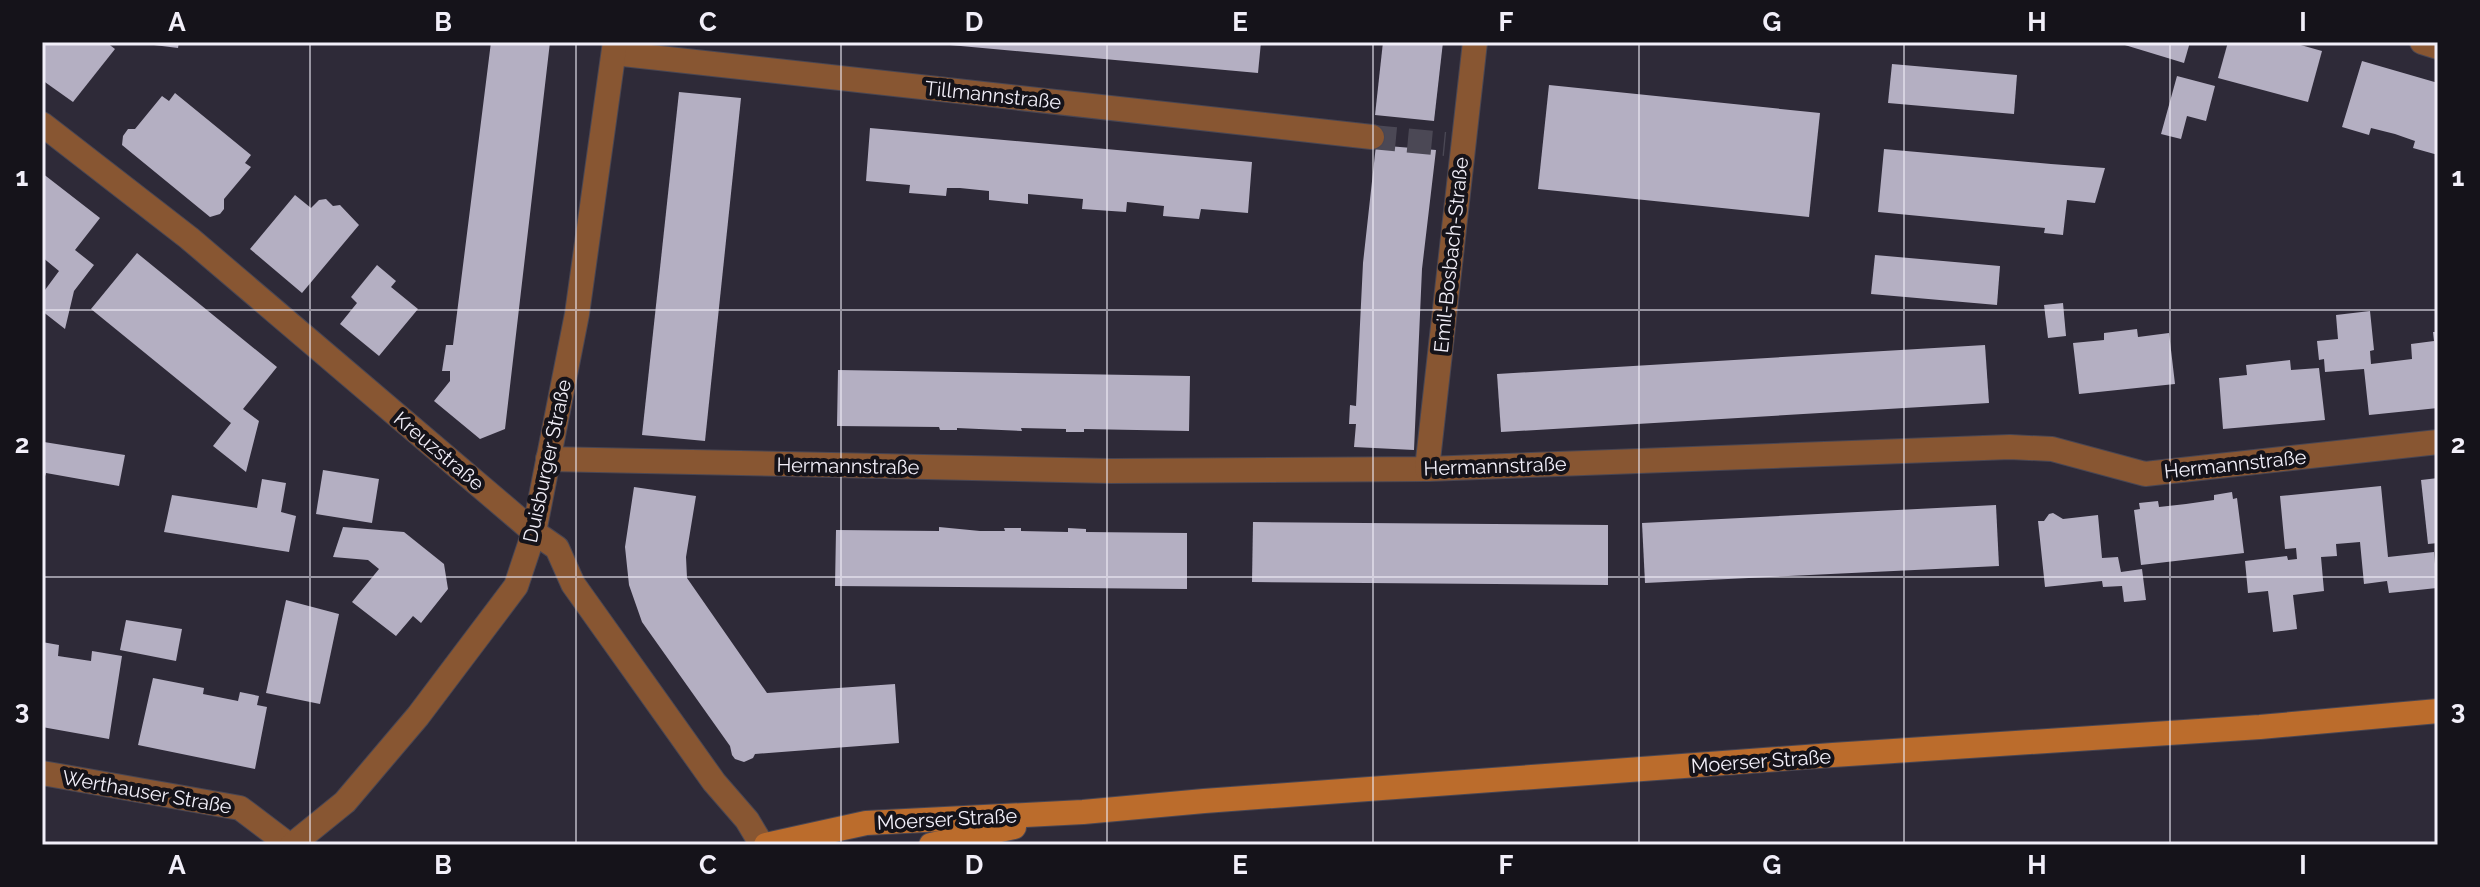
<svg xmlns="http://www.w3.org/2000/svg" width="2480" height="887" font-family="Raleway,sans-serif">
<rect width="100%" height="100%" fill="#2e2a38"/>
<g fill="#b4afc2">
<polygon points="42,42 106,42 115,49 73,102 42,80"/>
<polygon points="146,42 179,42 178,48 146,44"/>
<polygon points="491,42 550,42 505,429 480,439 434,401 450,381 450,371 442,371 446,345 453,345"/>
<polygon points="939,42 1261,42 1258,73 939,44"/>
<polygon points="1383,42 1443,42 1434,121 1375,115"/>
<polygon points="2115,42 2190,42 2184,63"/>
<polygon points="2228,42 2290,42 2322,51 2308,102 2218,78"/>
<polygon points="2362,61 2438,83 2438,155 2413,148 2415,141 2395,134 2371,128 2369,135 2342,127"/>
<polygon points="1892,64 2017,75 2014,114 1888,103"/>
<polygon points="2177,76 2215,86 2206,121 2187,116 2181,139 2161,134"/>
<polygon points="1549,85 1820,113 1809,217 1538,189"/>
<polygon points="679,92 741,98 705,441 642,435"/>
<polygon points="175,93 251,155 245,163 251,167 224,199 224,209 220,214 210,217 122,145 123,136 128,129 135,129 162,96 169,101"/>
<polygon points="870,128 1252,162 1248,213 1201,209 1199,219 1163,216 1164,206 1127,202 1126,212 1082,209 1083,199 1028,194 1028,204 989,200 989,191 960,188 947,188 946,196 909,193 910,185 866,181"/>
<polygon points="1376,145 1436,150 1422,269 1414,450 1354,447 1356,424 1349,424 1350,405 1356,406 1363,263"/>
<polygon points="1884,149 2051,164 2105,168 2095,203 2067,200 2063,235 2044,233 2045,228 1878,212"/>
<polygon points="42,173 100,218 75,250 94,265 74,291 65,329 42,311 42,294 59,271 42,257"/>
<polygon points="295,195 311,208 319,200 326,199 333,206 340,205 359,225 302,293 250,249"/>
<polygon points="137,253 277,367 243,409 259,421 246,472 213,446 231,423 91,309"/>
<polygon points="1875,255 2000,266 1997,305 1871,294"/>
<polygon points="377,265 396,281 391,287 418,309 379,356 340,324 357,303 351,297"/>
<polygon points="2063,303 2066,336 2048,338 2044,305"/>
<polygon points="2370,311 2374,350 2370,351 2371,364 2412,359 2411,344 2434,341 2433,332 2438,332 2438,408 2369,415 2364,369 2325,372 2324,359 2319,360 2317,341 2338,339 2336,315"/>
<polygon points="2137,329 2138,337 2169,333 2175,384 2079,394 2073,343 2104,340 2104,333"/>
<polygon points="1985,345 1989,403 1501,432 1497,374"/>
<polygon points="2290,360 2291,370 2319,368 2325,420 2223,429 2219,378 2247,375 2246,365"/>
<polygon points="838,370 1190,376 1189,431 1084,429 1084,432 1066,432 1066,429 1021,428 1022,431 957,428 957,430 940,430 939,427 837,426"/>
<polygon points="44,442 125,455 119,486 46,473 42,486"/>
<polygon points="323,470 379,479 372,523 316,514"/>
<polygon points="2438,478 2438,543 2428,544 2421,480"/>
<polygon points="262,479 286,483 281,512 296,516 289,552 164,532 172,495 257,508"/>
<polygon points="2381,486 2388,557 2434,552 2437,588 2389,593 2387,581 2364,584 2360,542 2336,544 2337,556 2321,557 2324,591 2293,595 2297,629 2273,632 2268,591 2248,593 2245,561 2287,556 2288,560 2297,559 2296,548 2285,549 2280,496"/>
<polygon points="634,487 696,496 686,557 687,578 767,693 895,684 899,743 755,754 753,758 744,762 735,759 732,755 730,746 642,622 629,585 625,547"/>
<polygon points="2232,492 2233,499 2237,498 2244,553 2141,565 2134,510 2140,509 2139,503 2158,501 2159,507 2186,504 2214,500 2214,495"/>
<polygon points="1996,505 1999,566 1645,583 1642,523"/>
<polygon points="2053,513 2063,519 2098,515 2102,558 2118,557 2121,572 2142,569 2146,600 2124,602 2122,586 2103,587 2102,581 2045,587 2038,521 2044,521 2049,514"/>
<polygon points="1253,522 1608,525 1608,585 1252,582"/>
<polygon points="343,527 404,532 444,564 448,589 421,623 413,616 396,636 352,602 379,569 368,560 333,557"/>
<polygon points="939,527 980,531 1005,531 1004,528 1021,528 1021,531 1068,532 1068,528 1086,529 1086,532 1187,533 1187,589 835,586 836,530 939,531"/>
<polygon points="286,600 339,614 320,704 266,693"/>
<polygon points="126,620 182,629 176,661 120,650"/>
<polygon points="42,642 59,645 58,656 91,661 92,651 122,656 109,739 42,727"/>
<polygon points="153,678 204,688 203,694 238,701 240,692 259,696 257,705 267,707 255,769 138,745"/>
</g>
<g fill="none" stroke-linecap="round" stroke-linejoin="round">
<polyline stroke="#4b4855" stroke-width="24" stroke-dasharray="24 12" stroke-linecap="butt" points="1372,137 1445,144"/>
<g stroke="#494653" stroke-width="26">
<g id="street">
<polyline points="2422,42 2438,47"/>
<polyline points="614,53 1372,137"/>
<polyline points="42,124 189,238 534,532 557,548 573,584 714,782 747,820 762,845"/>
<polyline points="548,459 1111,471 1427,469 2010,447 2052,449 2145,474 2438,442"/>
<polyline points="1427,469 1475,42"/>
<polyline points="42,773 240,808 289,845"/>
<polyline points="292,845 345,802 418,716 516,586 534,532 577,314 615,42"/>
</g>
</g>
<g stroke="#494653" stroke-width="26">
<g id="secondary">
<polyline points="766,845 866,823 1083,812 1204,801 1833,755 2260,727 2438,711"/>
<polyline points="931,845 1014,827"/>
</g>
</g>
<use href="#street" stroke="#885632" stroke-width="24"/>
<use href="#secondary" stroke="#bb6c2c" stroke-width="24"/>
</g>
<path fill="none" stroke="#f2eff9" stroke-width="2" stroke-opacity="0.55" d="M310,42V845M576,42V845M841,42V845M1107,42V845M1373,42V845M1639,42V845M1904,42V845M2170,42V845M42,310H2438M42,577H2438"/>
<g text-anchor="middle" stroke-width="8" stroke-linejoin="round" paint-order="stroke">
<g font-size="20" fill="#f2eff9" stroke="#15131a">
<text transform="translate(993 95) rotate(6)" y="7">Tillmannstraße</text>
<text transform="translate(1451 255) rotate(-84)" y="7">Emil-Bosbach-Straße</text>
<text transform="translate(439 451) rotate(40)" y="7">Kreuzstraße</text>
<text transform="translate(547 461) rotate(-78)" y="7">Duisburger Straße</text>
<text transform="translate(2235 464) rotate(-6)" y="7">Hermannstraße</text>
<text transform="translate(848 466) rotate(1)" y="7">Hermannstraße</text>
<text transform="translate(1495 466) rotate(-2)" y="7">Hermannstraße</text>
<text transform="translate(1761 761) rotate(-4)" y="7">Moerser Straße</text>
<text transform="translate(147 792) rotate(10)" y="7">Werthauser Straße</text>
<text transform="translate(947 819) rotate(-3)" y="7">Moerser Straße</text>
</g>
</g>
<rect width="2480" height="887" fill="none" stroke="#15131a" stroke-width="88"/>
<rect x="44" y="44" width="2392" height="799" fill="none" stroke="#f2eff9" stroke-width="3"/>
<g font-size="26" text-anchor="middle" font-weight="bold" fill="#f2eff9">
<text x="177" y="31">A</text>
<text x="443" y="31">B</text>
<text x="708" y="31">C</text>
<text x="974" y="31">D</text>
<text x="1240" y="31">E</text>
<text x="1506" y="31">F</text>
<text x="1772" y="31">G</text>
<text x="2037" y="31">H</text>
<text x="2303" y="31">I</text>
<text x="22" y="186">1</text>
<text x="2458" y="186">1</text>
<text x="22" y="453">2</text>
<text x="2458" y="453">2</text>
<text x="22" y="719">3</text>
<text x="2458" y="719">3</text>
<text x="177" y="874">A</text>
<text x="443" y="874">B</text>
<text x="708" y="874">C</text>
<text x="974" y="874">D</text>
<text x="1240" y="874">E</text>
<text x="1506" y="874">F</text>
<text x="1772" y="874">G</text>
<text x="2037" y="874">H</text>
<text x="2303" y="874">I</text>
</g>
</svg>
